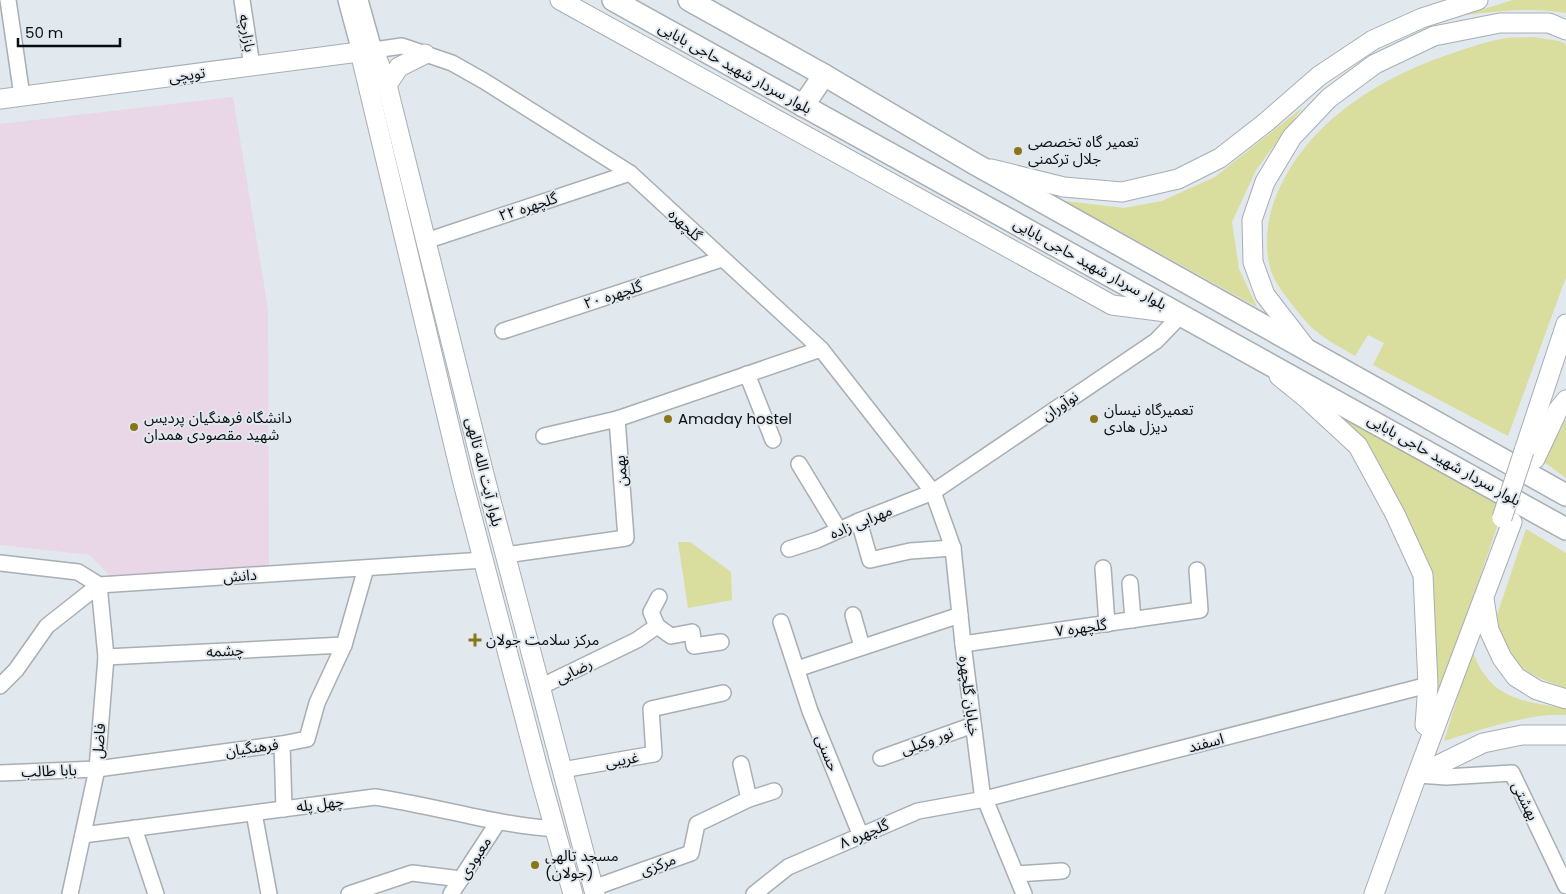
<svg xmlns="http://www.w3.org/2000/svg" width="1566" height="894" font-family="Poppins,'Noto Sans Arabic',sans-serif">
<rect width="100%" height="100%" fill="#e1e8ee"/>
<polygon fill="#e9d6e6" points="233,97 268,309 269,567 109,575 90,555 0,545 0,124"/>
<g fill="#d9dd9e">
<path d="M1513,0H1566V13C1531,7 1499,11 1464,15Z"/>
<path d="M1533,37L1559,41L1566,44V277L1508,436L1373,365L1384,343L1368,335L1355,356C1340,347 1324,339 1311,327C1303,319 1282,292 1276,282C1264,261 1265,231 1272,208C1299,125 1380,76 1459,51C1474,46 1491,40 1507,38C1515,37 1524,38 1533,37Z"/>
<polygon points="1303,107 1256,170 1232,222 1239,269 1257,307 1065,201 1124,208 1162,201 1215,177"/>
<polygon points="1233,344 1507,498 1437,701 1426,584 1371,460"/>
<polygon points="1566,419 1566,478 1544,462"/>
<path d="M1526,529L1566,553V688C1548,682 1527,675 1514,660C1505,651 1499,637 1493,627Z"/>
<polygon points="678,542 690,542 731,572 732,600 688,608"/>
<path d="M1472,651C1476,659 1479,668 1485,675C1502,701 1538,704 1566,708V715C1528,713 1481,730 1444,741Z"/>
</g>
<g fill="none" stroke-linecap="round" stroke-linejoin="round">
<g stroke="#a7aeb4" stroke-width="18">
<g id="minor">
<polyline points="8,0 22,96"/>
<polyline points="242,0 252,66"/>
<polyline points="346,0 360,52"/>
<polyline points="360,0 374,50 402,46 452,63 484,81 630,173 821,349 933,492 953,548 963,644 982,792 1024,894"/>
<polyline points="426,241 630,173"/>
<polyline points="503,331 722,259"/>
<polyline points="747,374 773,440"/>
<polyline points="544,436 617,419 821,349"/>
<polyline points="799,464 839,530"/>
<polyline points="859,521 870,560 910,551 953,548"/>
<polyline points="789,549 817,540 859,521 933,492 1156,341 1182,314"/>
<polyline points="505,555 626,538 617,419"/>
<polyline points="0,563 78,572 99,585 484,560"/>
<polyline points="1103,568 1107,624"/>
<polyline points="1130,583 1133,620"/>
<polyline points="853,615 862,647"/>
<polyline points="781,622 810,711 861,836"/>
<polyline points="657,626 671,636 692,632 694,646 721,642"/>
<polyline points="963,644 1200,610 1197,570"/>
<polyline points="106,657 344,645"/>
<polyline points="797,669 960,615"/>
<polyline points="0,686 16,670 47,626 99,585"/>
<polyline points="540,687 637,640 657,626 651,612 659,597"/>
<polyline points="282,744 284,809"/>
<polyline points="881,758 973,725"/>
<polyline points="562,770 654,754 651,709 723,693"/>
<polyline points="0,773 97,769 282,744 307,739 317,703 344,645 366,568"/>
<polyline points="1418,775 1446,777 1512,773 1566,886"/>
<polyline points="749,799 774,791"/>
<polyline points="254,813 269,894"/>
<polyline points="134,828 156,894"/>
<path d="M83,835L375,797C436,806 495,825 556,829"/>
<polyline points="1016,874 1062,871"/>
<polyline points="593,888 691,853 697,824 749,799 741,764"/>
<polyline points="70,894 97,769 106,657 99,585"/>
<polyline points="349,894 412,873 461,879"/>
<polyline points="451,894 498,822"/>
<polyline points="754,894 788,867 918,811 985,799 1428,685"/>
</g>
</g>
<g stroke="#a7aeb4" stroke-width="21">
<g id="major">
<polyline points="560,0 1112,305 1174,313"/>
<polyline points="360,52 463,483 540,776 573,894"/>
<polyline points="387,85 399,67 425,54"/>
<polyline points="0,99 374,50 387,85 485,478 595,894"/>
<polyline points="991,169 1064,187 1122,192 1178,179 1220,158 1265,123 1319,76 1373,40 1422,18 1478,0"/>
<polyline points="1306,348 1265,295 1253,262 1252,220 1265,182 1292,137 1329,98 1375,64 1434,36 1500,23 1549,23 1566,30"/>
<polyline points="1279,376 1305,397 1358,446 1395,514 1423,575 1428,685 1425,725"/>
<polyline points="1524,451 1566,324"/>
<polyline points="1535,459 1558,410 1566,400"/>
<polyline points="1484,599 1489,630 1502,658 1516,677 1537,690 1566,699"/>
<polyline points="1418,775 1483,743 1522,735 1566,735"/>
<polyline points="1374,894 1414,783 1512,522"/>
</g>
</g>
<g stroke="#a7aeb4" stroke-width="24">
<g id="highway">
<path d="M613,0C930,177 1249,351 1566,529"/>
<polyline points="689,0 824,75 975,164 1566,495"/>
<polyline points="803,106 824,75"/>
</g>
</g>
<use href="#minor" stroke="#fff" stroke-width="15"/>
<use href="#major" stroke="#fff" stroke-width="19"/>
<use href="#highway" stroke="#fff" stroke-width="21"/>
<g stroke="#a7aeb4" stroke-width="21" stroke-linecap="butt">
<polyline id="major-bridge" points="1502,518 1524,451"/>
</g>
<use href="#major-bridge" stroke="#fff" stroke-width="19"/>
</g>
<g fill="#8a761a" stroke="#e1e8ee" stroke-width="2">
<circle cx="1018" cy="151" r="5"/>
<circle cx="668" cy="419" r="5"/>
<circle cx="1094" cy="419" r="5"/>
<circle cx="134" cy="427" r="5"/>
<path d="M472.5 632.5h5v5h5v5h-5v5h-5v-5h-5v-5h5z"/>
<circle cx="535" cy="865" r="5"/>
</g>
<g text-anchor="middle" stroke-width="4" stroke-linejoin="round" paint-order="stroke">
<g font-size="15" fill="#0b0e10" stroke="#e1e8ee">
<text transform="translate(247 33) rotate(81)" y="5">بازارچه</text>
<text transform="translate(735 68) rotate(29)" y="5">بلوار سردار شهید حاجی بابایی</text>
<text transform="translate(187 75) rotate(-8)" y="5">توپچی</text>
<text transform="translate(528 207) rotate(-18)" y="5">گلچهره ۲۲</text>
<text transform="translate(685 225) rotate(43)" y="5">گلچهره</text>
<text transform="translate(1090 264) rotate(29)" y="5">بلوار سردار شهید حاجی بابایی</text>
<text transform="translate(613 295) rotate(-18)" y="5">گلچهره ۲۰</text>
<text transform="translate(1060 406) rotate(-34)" y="5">نوآوران</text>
<text transform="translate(1444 460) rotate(29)" y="5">بلوار سردار شهید حاجی بابایی</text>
<text transform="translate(621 471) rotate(-95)" y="5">بهمن</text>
<text transform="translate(484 472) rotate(76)" y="5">بلوار آیت الله تالهی</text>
<text transform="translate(861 522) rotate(-22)" y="5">مهرابی زاده</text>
<text transform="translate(240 576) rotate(-4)" y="5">دانش</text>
<text transform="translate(1081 628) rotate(-8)" y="5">گلچهره ۷</text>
<text transform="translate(225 651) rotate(-3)" y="5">چشمه</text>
<text transform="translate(574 671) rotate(-26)" y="5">رضایی</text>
<text transform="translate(969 696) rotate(83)" y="5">خیابان گلچهره</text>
<text transform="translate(99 741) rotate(-86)" y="5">فاضل</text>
<text transform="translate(927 741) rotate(-20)" y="5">نور وکیلی</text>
<text transform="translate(1206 743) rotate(-15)" y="5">اسفند</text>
<text transform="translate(252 748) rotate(-8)" y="5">فرهنگیان</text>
<text transform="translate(827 753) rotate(68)" y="5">حسنی</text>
<text transform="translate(622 760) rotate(-10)" y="5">غریبی</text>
<text transform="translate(49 771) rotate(-2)" y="5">بابا طالب</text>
<text transform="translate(1525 801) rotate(64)" y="5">بهشتی</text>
<text transform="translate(320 804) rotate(-7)" y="5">چهل پله</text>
<text transform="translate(864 834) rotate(-23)" y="5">گلچهره ۸</text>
<text transform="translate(475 858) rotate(-57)" y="5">معبودی</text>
<text transform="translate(658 865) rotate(-20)" y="5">مرکزی</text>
</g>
<g font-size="15" fill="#0b0e10" stroke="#e1e8ee" text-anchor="start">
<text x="1028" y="147">تعمیر گاه تخصصی<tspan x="1028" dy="17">جلال ترکمنی</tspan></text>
<text x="1104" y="415">تعمیرگاه نیسان<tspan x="1104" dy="17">دیزل هادی</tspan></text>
<text x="144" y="423">دانشگاه فرهنگیان پردیس<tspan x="144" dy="17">شهید مقصودی همدان</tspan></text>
<text x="678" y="424">Amaday hostel</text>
<text x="486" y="645">مرکز سلامت جولان</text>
<text x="545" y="861">مسجد تالهی<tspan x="545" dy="17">(جولان)</tspan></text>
</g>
</g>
<path d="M18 38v8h102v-8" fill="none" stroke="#0b0e10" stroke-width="2.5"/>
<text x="25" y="38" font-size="15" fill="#0b0e10" stroke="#e1e8ee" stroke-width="4" paint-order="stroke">50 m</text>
</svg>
